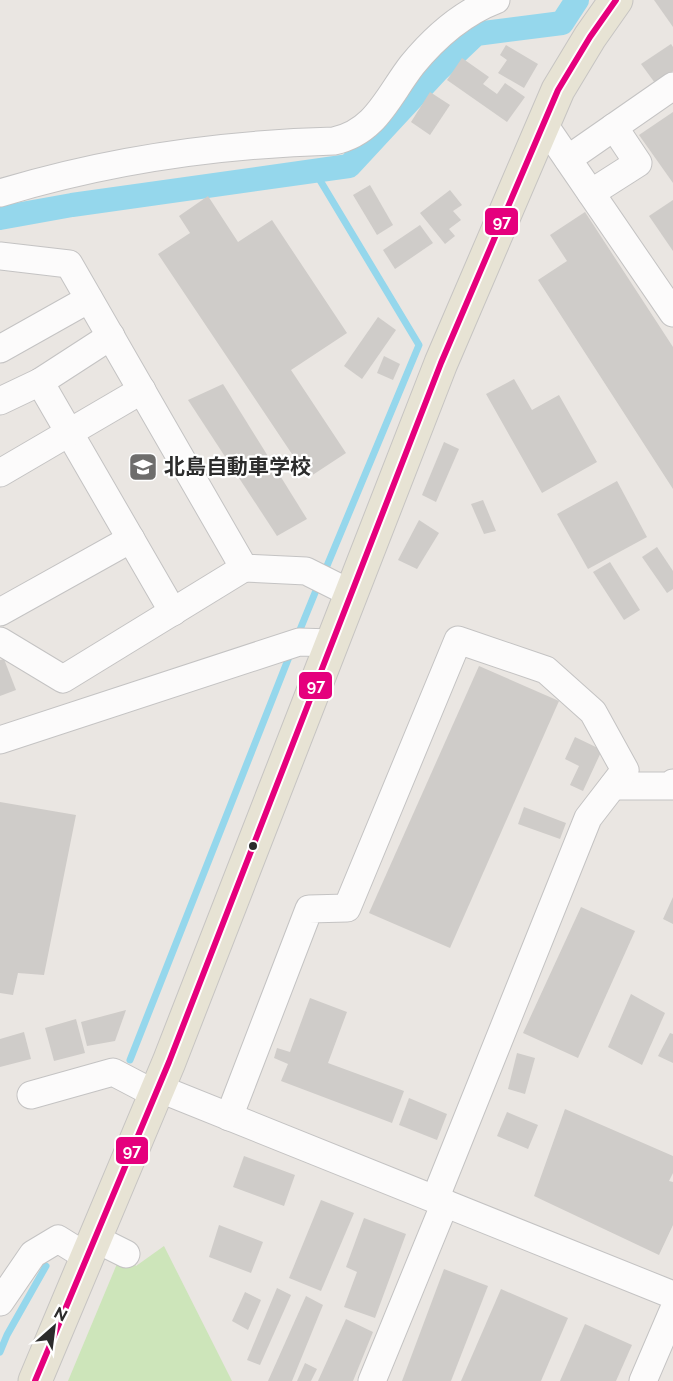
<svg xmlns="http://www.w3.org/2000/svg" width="673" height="1381" font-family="Raleway,'Noto Sans JP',sans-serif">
<rect width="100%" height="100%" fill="#eae6e2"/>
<polygon fill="#cde5ba" points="164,1246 232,1381 68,1381 124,1247 136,1266"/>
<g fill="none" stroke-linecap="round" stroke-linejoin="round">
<g stroke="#95d7ec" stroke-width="7">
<polyline points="315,172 419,345 324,573"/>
<polyline points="297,637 319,583"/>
<polyline points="130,1060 291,652"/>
<polyline points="0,1352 7,1335 46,1266"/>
</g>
<polyline stroke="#95d7ec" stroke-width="24" points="0,218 72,205 349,166 437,71 476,34 562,23 577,0"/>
</g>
<g fill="#cfccc9">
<polygon points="654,0 673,0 673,27"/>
<polygon points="671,44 673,47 673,71 655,83 641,64"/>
<polygon points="506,45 538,64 524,88 498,73 507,60 500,55"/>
<polygon points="462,58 489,77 483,84 497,94 505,83 525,97 507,122 447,80"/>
<polygon points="430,92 450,105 430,135 411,122"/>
<polygon points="673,112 673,183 639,135"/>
<polygon points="370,185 393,225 377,235 353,195"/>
<polygon points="450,190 462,205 453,211 461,220 449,229 455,236 445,244 420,213"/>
<polygon points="208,196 238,242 272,220 347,333 291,370 346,453 308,478 158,254 190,233 179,216"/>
<polygon points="673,200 673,251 649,216"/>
<polygon points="585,212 673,347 673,489 538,280 567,261 550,235"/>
<polygon points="420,225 433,243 395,269 383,250"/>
<polygon points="378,317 396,330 362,379 344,366"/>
<polygon points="384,356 400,364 393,380 377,373"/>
<polygon points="514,379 532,410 559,395 597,462 542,493 486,394"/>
<polygon points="223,384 307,519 277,536 188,400"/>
<polygon points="444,442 459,449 436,502 422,495"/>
<polygon points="617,481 647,537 588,569 557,514"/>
<polygon points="483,500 496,531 484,534 471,504"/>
<polygon points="419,520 439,533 417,569 398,560"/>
<polygon points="657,547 673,571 673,589 667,593 642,557"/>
<polygon points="610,562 640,610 624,620 593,572"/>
<polygon points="4,659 16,690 0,696 0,660"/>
<polygon points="479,666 559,701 450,948 369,913"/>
<polygon points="575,737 602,750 583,791 570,785 579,766 565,759"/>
<polygon points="0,802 76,815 44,975 18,973 13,995 0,993"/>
<polygon points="524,807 566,823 560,839 518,824"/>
<polygon points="673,897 673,924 663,919"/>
<polygon points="581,907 635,931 578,1058 523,1033"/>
<polygon points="631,994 665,1013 642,1065 608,1047"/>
<polygon points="310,998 347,1012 328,1063 404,1091 392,1123 281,1081 288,1064 274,1058 277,1048 290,1052"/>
<polygon points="126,1010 115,1041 87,1046 81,1022"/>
<polygon points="76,1019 85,1053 54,1061 45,1028"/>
<polygon points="24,1032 31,1059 0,1067 0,1039"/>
<polygon points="670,1033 673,1034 673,1063 658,1056"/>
<polygon points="517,1053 535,1058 525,1094 508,1089"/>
<polygon points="409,1098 447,1114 437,1140 399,1125"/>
<polygon points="565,1109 673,1156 673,1173 669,1181 673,1182 673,1225 659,1255 534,1196"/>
<polygon points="507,1112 538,1125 528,1149 497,1136"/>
<polygon points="244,1156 295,1175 284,1206 233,1187"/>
<polygon points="321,1200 354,1213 321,1291 289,1278"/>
<polygon points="364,1218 406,1234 375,1318 344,1307 357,1272 346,1267"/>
<polygon points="219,1225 263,1242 251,1273 209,1257"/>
<polygon points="444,1269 488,1286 451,1381 402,1381"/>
<polygon points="277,1288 291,1295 260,1365 247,1360"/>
<polygon points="501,1289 568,1318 541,1381 461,1381"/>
<polygon points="245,1292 261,1300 248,1330 232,1321"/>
<polygon points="306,1296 323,1305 292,1381 268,1381"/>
<polygon points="346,1319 373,1332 353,1381 318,1381"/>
<polygon points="585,1324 632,1345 616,1381 560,1381"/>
<polygon points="305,1363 317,1369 311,1381 297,1381"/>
</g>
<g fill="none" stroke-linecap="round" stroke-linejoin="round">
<g stroke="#c4c3c3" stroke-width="29">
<g id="minor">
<polyline points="543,123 673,313"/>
<polyline points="568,159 673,86"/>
<path d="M0,193C108,160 221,144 334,141C376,132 388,96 412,65C435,37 462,13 496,0"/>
<polyline points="591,193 638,163 614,127"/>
<polyline points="0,256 69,264 244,568 306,571 350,593"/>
<polyline points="111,336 40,382 173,612"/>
<polyline points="0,349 89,299"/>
<polyline points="0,401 40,382"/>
<polyline points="0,473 142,390"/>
<polyline points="0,612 131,539"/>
<polyline points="0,641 63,679 244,568"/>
<polyline points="0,740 299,642 331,643"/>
<polyline points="613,786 671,786 673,783"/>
<polyline points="158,1088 673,1295"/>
<polyline points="31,1095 113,1072 155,1094"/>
<polyline points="229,1117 309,909 347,908 458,640 546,670 593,712 625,770 588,818 435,1199"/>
<polyline points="94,1238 126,1254"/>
<polyline points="0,1302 33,1254 58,1239 87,1257"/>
<polyline points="372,1381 445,1203"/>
<polyline points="643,1381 673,1311"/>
</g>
</g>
<g stroke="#c6c4c2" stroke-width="35">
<polyline id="major" points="35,1381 169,1062 441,363 558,90 590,37 616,0"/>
</g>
<use href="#minor" stroke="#fcfbfb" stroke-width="27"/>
<use href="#major" stroke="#e7e3d4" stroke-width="33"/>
<g stroke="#fff" stroke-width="10">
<polyline id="bus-1" points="35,1381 169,1062 441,363 558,90 590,37 616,0"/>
</g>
<use href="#bus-1" stroke="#e5007d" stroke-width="6"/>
</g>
<defs>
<g id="school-square" transform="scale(1.5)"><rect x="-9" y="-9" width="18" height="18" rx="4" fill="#6e6d6c" stroke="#fff"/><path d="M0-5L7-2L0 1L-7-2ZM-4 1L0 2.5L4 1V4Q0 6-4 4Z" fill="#fff"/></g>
</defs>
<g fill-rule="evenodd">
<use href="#school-square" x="143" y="467"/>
</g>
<circle fill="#2c2c2c" stroke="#fff" stroke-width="2" cx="253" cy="846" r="5"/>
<g text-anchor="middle" stroke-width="4.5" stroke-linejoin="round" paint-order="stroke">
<g font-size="21" font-weight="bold" fill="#2c2c2c" stroke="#fff" text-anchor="start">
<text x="164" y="474">北島自動車学校</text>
</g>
</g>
<g stroke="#fff" stroke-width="2">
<rect x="484" y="207" width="35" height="29" rx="6" fill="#e5007d"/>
<rect x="298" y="671" width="35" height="29" rx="6" fill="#e5007d"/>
<rect x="115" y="1136" width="34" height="29" rx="6" fill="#e5007d"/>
</g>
<g font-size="16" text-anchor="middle" font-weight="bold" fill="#fff">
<text x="502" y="227">97</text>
<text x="316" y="691">97</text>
<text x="132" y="1156">97</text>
</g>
<g transform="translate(54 1327) rotate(28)" stroke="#ffffff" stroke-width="4.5" paint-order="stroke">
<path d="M0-4.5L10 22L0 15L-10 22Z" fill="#2c2c2c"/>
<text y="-9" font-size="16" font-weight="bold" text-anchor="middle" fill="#2c2c2c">N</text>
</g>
</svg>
